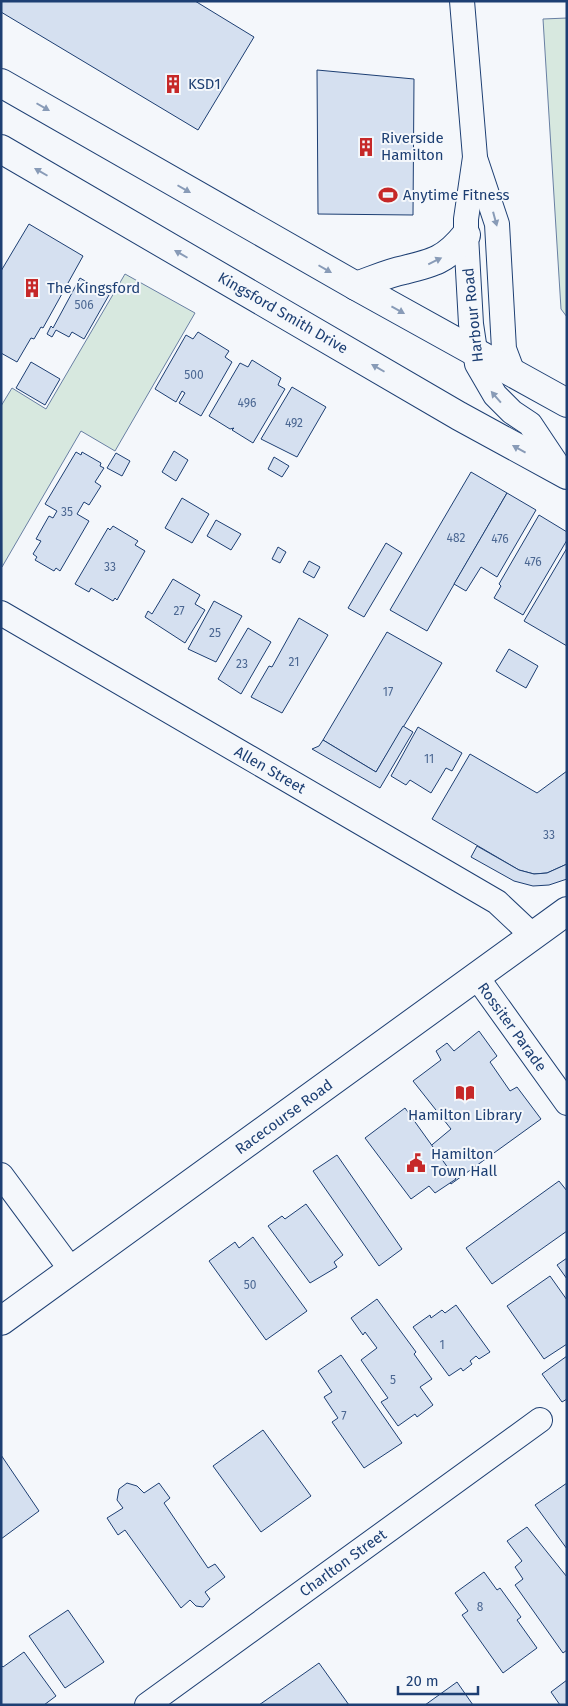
<svg xmlns="http://www.w3.org/2000/svg" width="568" height="1706" font-family="'Fira Sans',sans-serif">
<rect width="100%" height="100%" fill="#f4f7fb"/>
<g fill="#d7e8df" stroke="#687fa3">
<polygon points="567,18 567,317 561,309 543,19"/>
<polygon points="125,274 195,313 115,451 81,431 2,567 1,406 12,388 46,409"/>
</g>
<g fill="#d5e0f0" stroke="#1d3f73">
<polygon points="1,1 195,1 254,37 198,130 1,12"/>
<polygon points="317,70 414,79 413,215 318,214"/>
<polygon points="29,224 83,256 43,328 41,327 34,339 31,338 17,362 1,353 1,271"/>
<polygon points="80,278 109,295 84,339 72,332 69,337 56,330 52,337 47,334 51,326 53,328"/>
<polygon points="198,332 229,351 225,357 232,362 201,416 179,403 185,393 182,391 176,402 155,389 186,335 193,339"/>
<polygon points="252,360 281,378 278,385 285,389 253,443 232,430 234,428 230,429 209,416 240,363 248,367"/>
<polygon points="31,362 60,379 45,405 16,388"/>
<polygon points="292,387 326,407 297,457 261,439"/>
<polygon points="174,451 188,460 176,481 162,472"/>
<polygon points="76,452 81,455 82,452 101,463 100,466 104,468 95,482 101,486 89,505 84,502 77,514 89,521 60,571 56,568 54,571 35,560 37,557 33,554 41,541 36,539 49,516 53,518 57,511 45,504"/>
<polygon points="116,453 130,461 122,476 107,468"/>
<polygon points="274,457 289,466 282,477 268,469"/>
<polygon points="471,472 507,493 427,631 390,610"/>
<polygon points="507,493 536,510 497,577 481,567 466,591 454,584"/>
<polygon points="182,498 209,514 192,543 165,528"/>
<polygon points="539,515 567,532 567,540 523,615 494,598 501,586 499,584"/>
<polygon points="216,520 241,534 231,550 207,536"/>
<polygon points="113,526 138,541 135,545 145,551 117,600 115,598 113,601 91,588 89,592 75,584 108,528 110,530"/>
<polygon points="386,543 402,553 364,617 348,608"/>
<polygon points="278,547 286,552 280,563 272,559"/>
<polygon points="567,548 567,646 524,621"/>
<polygon points="309,561 320,567 314,578 303,572"/>
<polygon points="173,579 200,595 195,604 205,610 185,643 145,617 148,611 152,614"/>
<polygon points="214,601 242,616 216,662 188,649"/>
<polygon points="299,618 328,635 282,713 251,697 269,666 272,667"/>
<polygon points="248,628 271,642 241,694 218,679"/>
<polygon points="387,632 442,663 376,772 323,740"/>
<polygon points="509,649 538,666 526,688 496,671"/>
<polygon points="403,726 413,732 380,788 312,749 319,746 323,740 376,772"/>
<polygon points="418,727 462,753 452,771 446,768 431,793 410,780 406,785 391,776"/>
<polygon points="470,754 537,793 567,771 567,864 547,873 534,874 519,870 432,819"/>
<polygon points="477,846 519,870 534,874 547,873 567,864 567,879 549,885 533,886 514,881 471,857"/>
<polygon points="479,1031 497,1056 490,1062 510,1091 517,1087 541,1119 451,1184 427,1149 451,1129 413,1081 441,1060 436,1051 447,1043 454,1051"/>
<polygon points="405,1108 456,1179 435,1193 429,1186 411,1199 365,1138"/>
<polygon points="337,1155 402,1249 379,1266 313,1171"/>
<polygon points="559,1181 567,1191 567,1231 492,1284 466,1248"/>
<polygon points="306,1204 343,1255 334,1262 337,1267 310,1283 268,1226 282,1216 285,1219"/>
<polygon points="253,1237 307,1311 266,1340 209,1261 235,1242 239,1248"/>
<polygon points="567,1258 567,1279 557,1265"/>
<polygon points="550,1276 567,1300 567,1344 544,1359 507,1306"/>
<polygon points="377,1299 416,1352 414,1354 432,1379 420,1387 433,1405 417,1417 415,1414 398,1426 381,1402 388,1398 361,1360 377,1348 365,1332 363,1335 351,1318"/>
<polygon points="456,1305 490,1352 479,1359 476,1356 470,1361 472,1364 463,1371 461,1368 449,1376 413,1327 430,1315 431,1318 442,1310 445,1313"/>
<polygon points="341,1355 402,1443 364,1468 332,1422 338,1418 324,1397 332,1392 318,1371"/>
<polygon points="567,1356 567,1399 562,1402 542,1374"/>
<polygon points="263,1430 311,1496 261,1532 213,1466"/>
<polygon points="1,1455 39,1511 1,1539"/>
<polygon points="127,1483 137,1486 144,1493 159,1483 170,1498 164,1503 208,1568 215,1564 225,1577 205,1592 210,1599 203,1607 196,1606 190,1600 181,1608 125,1530 118,1535 107,1518 123,1508 117,1500 119,1489"/>
<polygon points="567,1483 567,1549 535,1505"/>
<polygon points="527,1527 567,1577 567,1650 563,1653 515,1585 523,1579 515,1567 522,1561 507,1541"/>
<polygon points="484,1572 497,1590 500,1588 521,1617 517,1620 537,1648 503,1673 462,1615 468,1611 455,1593"/>
<polygon points="68,1610 104,1662 65,1688 29,1636"/>
<polygon points="24,1652 56,1696 44,1705 1,1705 1,1665 3,1667"/>
<polygon points="319,1663 349,1705 259,1705"/>
<polygon points="567,1680 567,1705 560,1705 551,1692"/>
<polygon points="457,1682 473,1705 425,1705"/>
</g>
<g fill="none" stroke-linecap="round" stroke-linejoin="round">
<g stroke="#1d3f73" stroke-width="26">
<g id="street">
<polyline points="462,1 475,157 466,219 466,235 471,324 477,364 495,395 512,412 530,424 562,472"/>
<polyline points="476,161 497,224 504,349 513,373"/>
<polyline points="1,613 497,902 532,935"/>
<polyline points="476,976 567,1103"/>
<polyline points="1,1175 72,1271"/>
<polyline points="147,1705 540,1420"/>
</g>
</g>
<g stroke="#1d3f73" stroke-width="30">
<polyline id="secondary" points="1,1321 567,911"/>
</g>
<g stroke="#1d3f73" stroke-width="30">
<g id="highway">
<polyline points="1,83 356,286 567,403"/>
<polyline points="1,149 459,416 567,475"/>
<path d="M356,286C371,281 388,273 404,270C433,263 446,260 466,235"/>
</g>
</g>
<use href="#street" stroke="#f4f7fb" stroke-width="24"/>
<use href="#secondary" stroke="#f4f7fb" stroke-width="28"/>
<use href="#highway" stroke="#f4f7fb" stroke-width="28"/>
</g>
<defs><path id="oneway-solid" d="M-6-.8H1V-3.2L6.5 0L1 3.2V.8H-6Z" transform="scale(1.25)"/></defs>
<g fill="#889bb7">
<use href="#oneway-solid" transform="translate(43 107) rotate(30)"/>
<use href="#oneway-solid" transform="translate(41 172) rotate(-150)"/>
<use href="#oneway-solid" transform="translate(184 189) rotate(30)"/>
<use href="#oneway-solid" transform="translate(495 219) rotate(75)"/>
<use href="#oneway-solid" transform="translate(181 254) rotate(-150)"/>
<use href="#oneway-solid" transform="translate(435 261) rotate(-26)"/>
<use href="#oneway-solid" transform="translate(325 269) rotate(30)"/>
<use href="#oneway-solid" transform="translate(398 310) rotate(29)"/>
<use href="#oneway-solid" transform="translate(378 368) rotate(-150)"/>
<use href="#oneway-solid" transform="translate(496 397) rotate(-131)"/>
<use href="#oneway-solid" transform="translate(519 449) rotate(-151)"/>
</g>
<defs>
<g id="building-bare" transform="scale(1.5)"><path d="M-4-6H4V6H1V3H-1V6H-4ZM-2.5-4.3h1.7v1.8h-1.7ZM.8-4.3h1.7v1.8H.8ZM-2.5-1h1.7V.8h-1.7ZM.8-1h1.7V.8H.8Z" fill="#c62828" stroke="#f4f7fb" stroke-width="2.5" paint-order="stroke"/></g>
<g id="stadium-bare" transform="scale(1.5)"><path d="M0-5a6.5 5 0 1 0 0 10a6.5 5 0 1 0 0-10ZM-3.5-1.8h7v3.6h-7Z" fill="#c62828" stroke="#f4f7fb" stroke-width="2.5" paint-order="stroke"/></g>
<g id="library-bare" transform="scale(1.5)"><path d="M-6-4Q-3-5.5-.7-3.5V5Q-3 3-6 4ZM6-4Q3-5.5 .7-3.5V5Q3 3 6 4Z" fill="#c62828" stroke="#f4f7fb" stroke-width="2.5" paint-order="stroke"/></g>
<g id="civic-bare" transform="scale(1.5)"><path d="M-.6-6.5H3V-4.5H.6V-3L4-1V1h2V6H-6V1h2V-1L-.6-3ZM-1.2 2.5V6h2.4V2.5Z" fill="#c62828" stroke="#f4f7fb" stroke-width="2.5" paint-order="stroke"/></g>
</defs>
<g fill-rule="evenodd">
<use href="#building-bare" x="173" y="84"/>
<use href="#building-bare" x="366" y="147"/>
<use href="#stadium-bare" x="388" y="195"/>
<use href="#building-bare" x="32" y="288"/>
<use href="#library-bare" x="465" y="1093"/>
<use href="#civic-bare" x="416" y="1163"/>
</g>
<g text-anchor="middle" stroke-width="4" stroke-linejoin="round" paint-order="stroke">
<g font-size="12" fill="#4b6792">
<text x="84" y="309">506</text>
<text x="194" y="379">500</text>
<text x="247" y="407">496</text>
<text x="294" y="427">492</text>
<text x="67" y="516">35</text>
<text x="456" y="542">482</text>
<text x="500" y="543">476</text>
<text x="533" y="566">476</text>
<text x="110" y="571">33</text>
<text x="179" y="615">27</text>
<text x="215" y="637">25</text>
<text x="294" y="666">21</text>
<text x="242" y="668">23</text>
<text x="388" y="696">17</text>
<text x="429" y="763">11</text>
<text x="549" y="839">33</text>
<text x="250" y="1289">50</text>
<text x="442" y="1349">1</text>
<text x="393" y="1384">5</text>
<text x="344" y="1420">7</text>
<text x="480" y="1611">8</text>
</g>
<g font-size="15" fill="#1d3f73" stroke="#f4f7fb" text-anchor="start">
<text x="188" y="89">KSD1</text>
<text x="381" y="143">Riverside<tspan x="381" dy="17">Hamilton</tspan></text>
<text x="403" y="200">Anytime Fitness</text>
<text x="47" y="293">The Kingsford</text>
<text x="465" y="1120" text-anchor="middle">Hamilton Library</text>
<text x="431" y="1159">Hamilton<tspan x="431" dy="17">Town Hall</tspan></text>
</g>
<g font-size="15" fill="#1d3f73" stroke="#f4f7fb">
<text transform="translate(283 313) rotate(30)" y="5">Kingsford Smith Drive</text>
<text transform="translate(473 315) rotate(-96)" y="5">Harbour Road</text>
<text transform="translate(270 770) rotate(30)" y="5">Allen Street</text>
<text transform="translate(512 1027) rotate(54)" y="5">Rossiter Parade</text>
<text transform="translate(284 1117) rotate(-36)" y="5">Racecourse Road</text>
<text transform="translate(343 1563) rotate(-36)" y="5">Charlton Street</text>
</g>
</g>
<rect width="568" height="1706" fill="none" stroke="#1d3f73" stroke-width="5"/>
<path d="M398 1686v8h80v-8" fill="none" stroke="#1d3f73" stroke-width="2.5"/>
<text x="406" y="1686" font-size="15" fill="#1d3f73" stroke="#f4f7fb" stroke-width="4" paint-order="stroke">20 m</text>
</svg>
